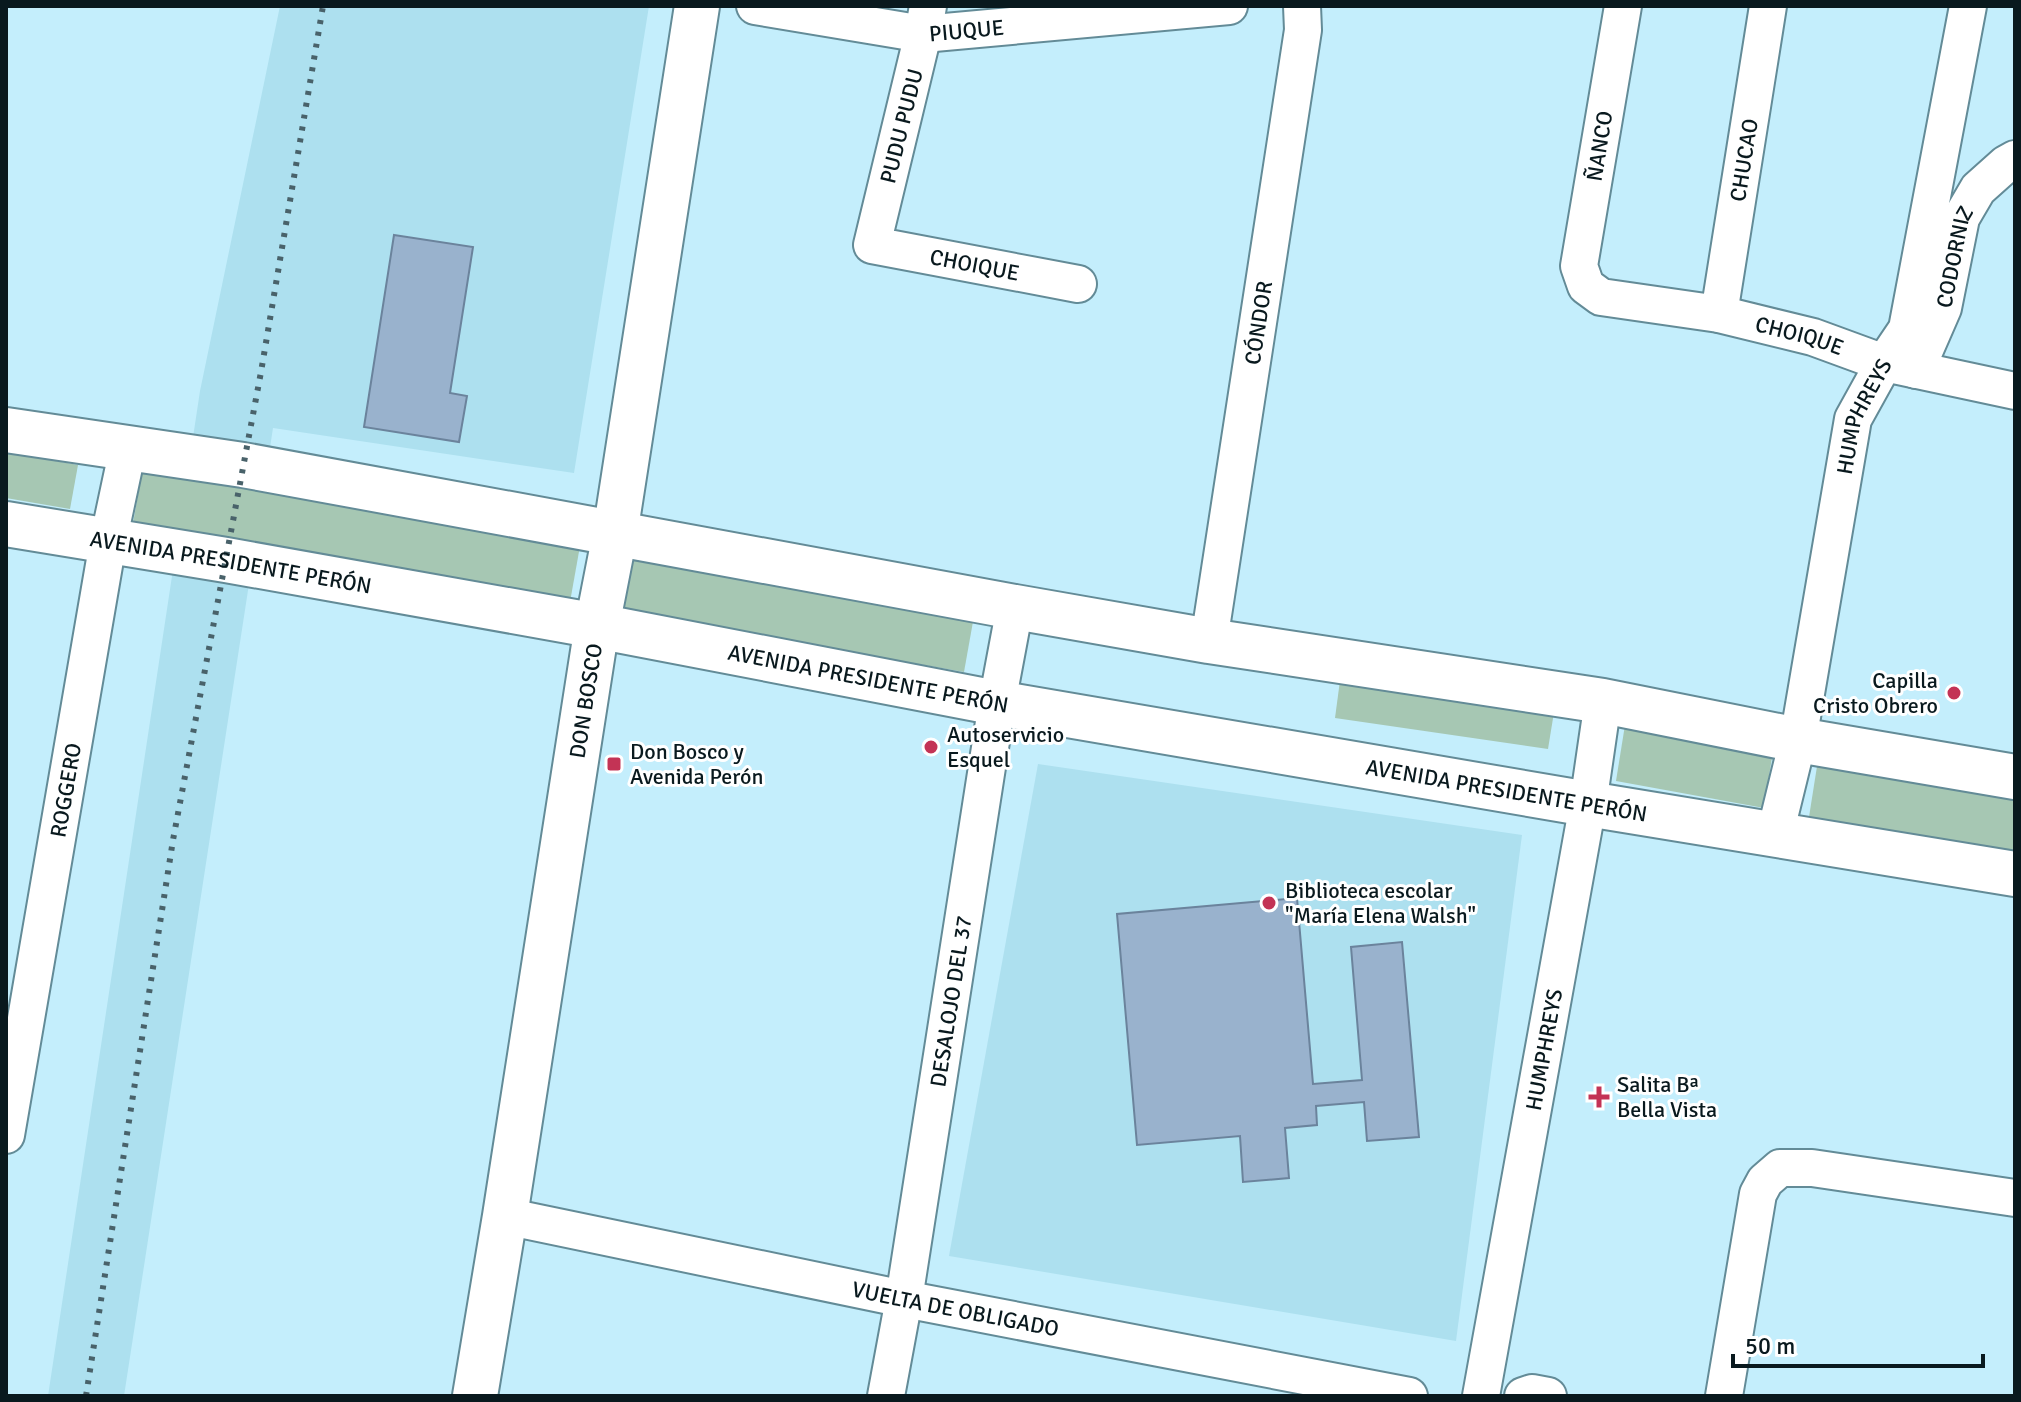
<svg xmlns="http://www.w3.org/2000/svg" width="2021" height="1402" font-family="Signika,sans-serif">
<rect width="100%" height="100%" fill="#c4eefc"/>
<g fill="#ade0ef">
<polygon points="280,6 649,6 574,473 273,428 124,1396 48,1396 200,391"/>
<polygon points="1038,764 1522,835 1456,1341 949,1256"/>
</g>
<g fill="#a6c7b3">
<polygon points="6,452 78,465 70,509 6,498"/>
<polygon points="143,467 580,546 570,602 133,523"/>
<polygon points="628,556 974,616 964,672 619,612"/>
<polygon points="1341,673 1555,706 1548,749 1335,718"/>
<polygon points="1625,725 1773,751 1764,808 1616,781"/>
<polygon points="1818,760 2015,794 2015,852 1809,817"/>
</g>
<g fill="#99b2cd" stroke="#6b839c" stroke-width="2">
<polygon points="394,235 473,247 450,393 467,396 459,442 364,427"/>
<polygon points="1297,898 1313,1084 1362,1080 1351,947 1402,942 1419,1137 1367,1141 1364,1102 1316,1106 1317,1125 1285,1128 1289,1178 1243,1182 1240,1136 1137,1145 1117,914"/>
</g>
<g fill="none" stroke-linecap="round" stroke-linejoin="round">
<g stroke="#638b97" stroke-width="40">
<g id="street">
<path id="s1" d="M755,6L923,34L1229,6"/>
<path id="s2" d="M928,6L923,34L872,245L1078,284"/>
<path id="s3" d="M1623,6L1579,266L1586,286L1601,297L1719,314L1813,337L1884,363L2015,391"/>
<path id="s4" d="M1719,314L1768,6"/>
<path id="s5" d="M1916,370L1943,308L1961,218L1978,189L2006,164L2015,159"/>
<path id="s6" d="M1209,641L1303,30L1302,6"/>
<path id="s7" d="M1775,834L1798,740L1853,419L1884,363L1907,329L1968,6"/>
<path id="s8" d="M6,1135L108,542L128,448"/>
<path id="s9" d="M505,1216L904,1299L1409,1396"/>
<path id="s10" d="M886,1396L904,1299L997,703L1015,607"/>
<path id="s11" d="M1481,1396L1588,804L1603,701"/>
<polyline points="1523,1396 1532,1393 1548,1396"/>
<polyline points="1724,1396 1758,1194 1765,1181 1780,1168 1812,1168 2015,1198"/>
</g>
</g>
<g stroke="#638b97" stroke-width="48">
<g id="secondary">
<polyline points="6,430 243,465 1015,607 1209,641 1603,701 1798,740 2015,777"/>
<path id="s12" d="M6,524L226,560L597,626L997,703L1588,804L2015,874"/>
<path id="s13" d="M475,1396L505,1216L597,626L615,534L697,6"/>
</g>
</g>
<use href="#street" stroke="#fff" stroke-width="36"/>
<use href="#secondary" stroke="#fff" stroke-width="44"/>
<polyline stroke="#49626a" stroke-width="6" stroke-dasharray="4 8" stroke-linecap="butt" points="86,1396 173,840 261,372 323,6"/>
</g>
<g fill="#c33355" stroke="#fff" stroke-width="3">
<circle cx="1954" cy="693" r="8"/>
<circle cx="931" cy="747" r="8"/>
<rect x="606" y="756" width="16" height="16" rx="4"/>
<circle cx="1269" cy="903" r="8"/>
<path d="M1595 1085h8v8h8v8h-8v8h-8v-8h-8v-8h8z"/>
</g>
<g text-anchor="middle" stroke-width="6" stroke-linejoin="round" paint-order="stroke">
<g font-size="22" fill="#09191e" stroke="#fff">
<text dy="8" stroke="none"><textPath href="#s1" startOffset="214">PIUQUE</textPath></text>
<text transform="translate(901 126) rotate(-76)" y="8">PUDU PUDU</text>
<text transform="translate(1599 146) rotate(-81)" y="8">ÑANCO</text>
<text dy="8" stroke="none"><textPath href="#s4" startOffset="156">CHUCAO</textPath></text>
<text dy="8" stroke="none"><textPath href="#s5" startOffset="120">CODORNIZ</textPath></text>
<text dy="8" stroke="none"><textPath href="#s2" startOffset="350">CHOIQUE</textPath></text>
<text dy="8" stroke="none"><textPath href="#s6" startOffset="322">CÓNDOR</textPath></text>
<text dy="8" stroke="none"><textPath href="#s3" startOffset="506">CHOIQUE</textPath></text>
<text dy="8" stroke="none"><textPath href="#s7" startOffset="428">HUMPHREYS</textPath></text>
<text dy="8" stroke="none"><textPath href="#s12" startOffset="228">AVENIDA PRESIDENTE PERÓN</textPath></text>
<text dy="8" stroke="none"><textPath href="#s12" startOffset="876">AVENIDA PRESIDENTE PERÓN</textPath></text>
<text dy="8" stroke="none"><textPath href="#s13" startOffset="704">DON BOSCO</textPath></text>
<text dy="8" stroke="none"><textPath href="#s12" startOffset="1524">AVENIDA PRESIDENTE PERÓN</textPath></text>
<text dy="8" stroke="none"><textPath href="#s8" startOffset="350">ROGGERO</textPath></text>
<text dy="8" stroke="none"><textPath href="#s10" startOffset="400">DESALOJO DEL 37</textPath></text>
<text dy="8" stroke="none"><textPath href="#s11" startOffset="352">HUMPHREYS</textPath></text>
<text dy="8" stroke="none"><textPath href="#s9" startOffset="460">VUELTA DE OBLIGADO</textPath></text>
</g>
<g font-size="22" fill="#09191e" stroke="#fff" text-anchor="start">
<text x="1938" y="688" text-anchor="end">Capilla<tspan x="1938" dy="25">Cristo Obrero</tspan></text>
<text x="947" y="742">Autoservicio<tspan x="947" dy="25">Esquel</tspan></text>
<text x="630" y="759">Don Bosco y<tspan x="630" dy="25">Avenida Perón</tspan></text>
<text x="1285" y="898">Biblioteca escolar<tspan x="1285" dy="25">"María Elena Walsh"</tspan></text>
<text x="1617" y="1092">Salita Bª<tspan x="1617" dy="25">Bella Vista</tspan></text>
</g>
</g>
<rect width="2021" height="1402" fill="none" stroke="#09191e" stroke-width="16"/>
<path d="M1733 1354v12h250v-12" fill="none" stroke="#09191e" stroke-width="4"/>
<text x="1745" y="1354" font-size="24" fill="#09191e" stroke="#ffffff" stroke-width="6" paint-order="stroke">50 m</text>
</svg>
